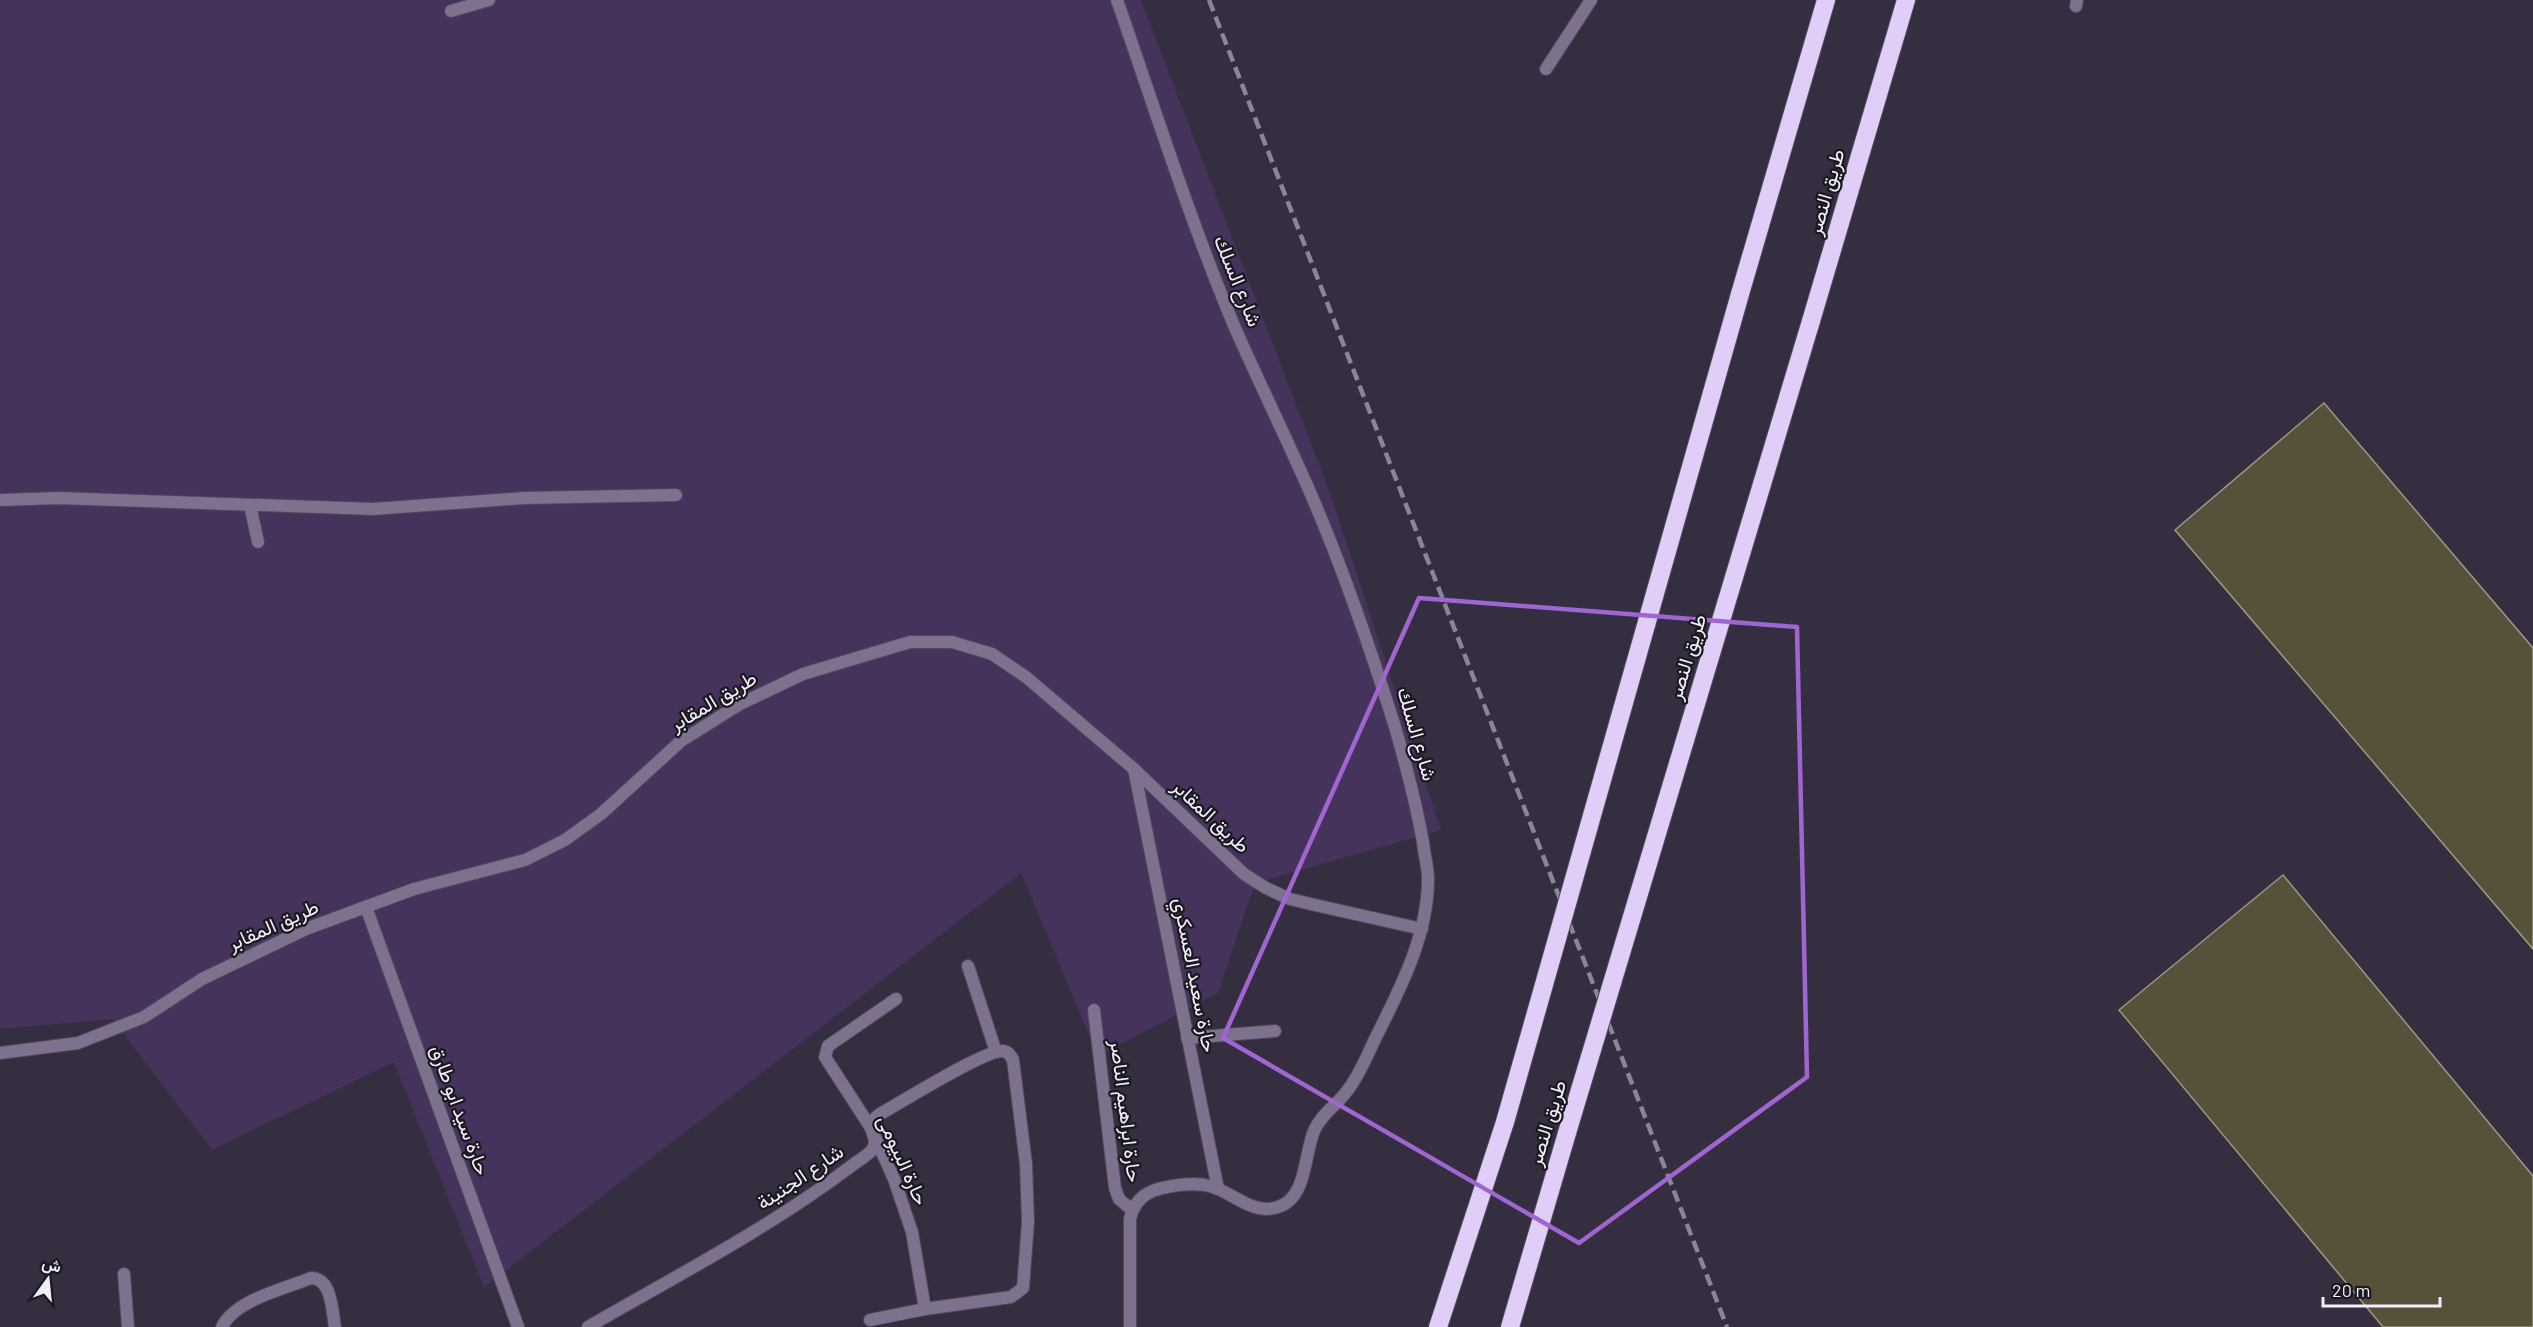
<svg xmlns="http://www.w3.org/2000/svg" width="2533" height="1327" font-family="Barlow,Vazirmatn,sans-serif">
<rect width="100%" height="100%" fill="#352e40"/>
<polygon fill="#45335c" points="0,0 1141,0 1330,493 1441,830 1255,883 1218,993 1098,1056 1021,873 484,1287 394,1062 212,1150 112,1019 0,1029"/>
<g fill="#57503b" stroke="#9f9780" stroke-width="1.5">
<polygon points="2324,403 2533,648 2533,949 2175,530"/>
<polygon points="2283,875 2533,1176 2533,1327 2383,1327 2119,1010"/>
</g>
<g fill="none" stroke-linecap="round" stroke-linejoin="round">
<g stroke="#50495a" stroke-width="14">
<g id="lane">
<polyline points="2076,6 2077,0"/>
<polyline points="1546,69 1591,0"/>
<polyline points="250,505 258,542"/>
</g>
</g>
<g stroke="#50495a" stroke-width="14">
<g id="street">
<path d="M1117,0C1155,109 1190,221 1235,328C1258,380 1283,431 1306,483C1341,562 1369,644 1395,727C1406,765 1416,803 1423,842C1424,854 1428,867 1428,879C1428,936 1400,989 1375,1039C1367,1056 1359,1076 1347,1091C1337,1105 1321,1114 1314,1131C1304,1155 1307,1198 1278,1207C1252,1216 1232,1191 1209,1186C1199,1183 1189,1184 1179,1185C1155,1188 1136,1193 1130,1219V1327"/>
<polyline points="451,11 489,0"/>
<polyline points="0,500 58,498 373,509 524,498 676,495"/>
<polyline points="1134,769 1218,1189"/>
<polyline points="366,907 518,1327"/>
<polyline points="968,966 996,1052"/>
<polyline points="896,999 828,1046 825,1057 871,1128 894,1179 912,1232 925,1309"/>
<polyline points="1094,1010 1115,1188 1119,1199 1132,1210"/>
<polyline points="1187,1038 1275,1031"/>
<polyline points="0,1053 78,1043 144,1017 202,979 306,929 414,889 525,860 565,840 601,814 681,741 740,704 803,674 910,642 952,642 992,654 1026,677 1134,769 1244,874 1266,888 1290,899 1315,905 1422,929"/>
<polyline points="124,1274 128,1327"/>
<path d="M222,1327C235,1300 284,1289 311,1278C332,1278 332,1311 335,1327"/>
<path d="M588,1327C678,1275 771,1227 854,1164C859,1160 867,1156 872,1150C882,1137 860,1127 880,1114C900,1103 986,1049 1003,1051C1009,1052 1011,1056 1013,1060L1026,1164L1028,1222L1023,1288L1011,1297L925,1309L870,1320"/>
</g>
</g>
<g stroke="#50495a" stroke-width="20">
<g id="highway">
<polyline points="1740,294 1826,0"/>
<polyline points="1811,321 1906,0"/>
<polyline points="1438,1327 1505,1122"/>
<polyline points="1510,1327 1567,1133"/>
</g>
</g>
<use href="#lane" stroke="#7d718e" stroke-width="12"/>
<use href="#street" stroke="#7d718e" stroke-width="12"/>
<use href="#highway" stroke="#e0cef9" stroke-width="18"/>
<polyline stroke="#8c8595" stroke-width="4.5" stroke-dasharray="12 6" stroke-linecap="butt" points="1209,0 1727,1327"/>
<g stroke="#50495a" stroke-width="20" stroke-linecap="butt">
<g id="highway-bridge">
<polyline points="1505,1122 1740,294"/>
<polyline points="1567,1133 1811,321"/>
</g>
</g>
<use href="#highway-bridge" stroke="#e0cef9" stroke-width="18"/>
</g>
<path fill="none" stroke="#9f66d1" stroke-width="4.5" stroke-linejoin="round" d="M1419,598L1797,627L1807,1077L1579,1243L1223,1038Z"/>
<g text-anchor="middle" stroke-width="4.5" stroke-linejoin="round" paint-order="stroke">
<g font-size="20" fill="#f3eefb" stroke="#1b1820">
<text transform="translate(1826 192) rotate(-74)" y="7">طريق النصر</text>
<text transform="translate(1238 281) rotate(68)" y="7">شارع السلك</text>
<text transform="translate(1687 657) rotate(-73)" y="7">طريق النصر</text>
<text transform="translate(713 701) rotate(-31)" y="7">طريق المقابر</text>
<text transform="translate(1417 734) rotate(74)" y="7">شارع السلك</text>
<text transform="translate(1211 816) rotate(43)" y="7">طريق المقابر</text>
<text transform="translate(273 925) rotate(-24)" y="7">طريق المقابر</text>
<text transform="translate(1195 975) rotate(79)" y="7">حارة سعيد العسكري</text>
<text transform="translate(460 1110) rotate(70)" y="7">حارة سيد ابو طارق</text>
<text transform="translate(1126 1111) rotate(83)" y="7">حارة ابراهيم الناصر</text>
<text transform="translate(1547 1123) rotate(-73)" y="7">طريق النصر</text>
<text transform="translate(903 1160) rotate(66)" y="7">حارة البيومى</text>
<text transform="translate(800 1177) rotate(-34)" y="7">شارع الجنينة</text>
</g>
</g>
<g transform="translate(48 1279) rotate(15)" stroke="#1b1820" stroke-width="4.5" paint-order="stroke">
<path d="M0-4.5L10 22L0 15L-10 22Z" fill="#f3eefb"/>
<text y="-9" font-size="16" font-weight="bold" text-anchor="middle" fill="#f3eefb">ش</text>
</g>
<path d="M2323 1297v9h117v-9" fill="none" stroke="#f3eefb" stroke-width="3"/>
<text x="2332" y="1297" font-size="18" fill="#f3eefb" stroke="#1b1820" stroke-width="4.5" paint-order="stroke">20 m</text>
</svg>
